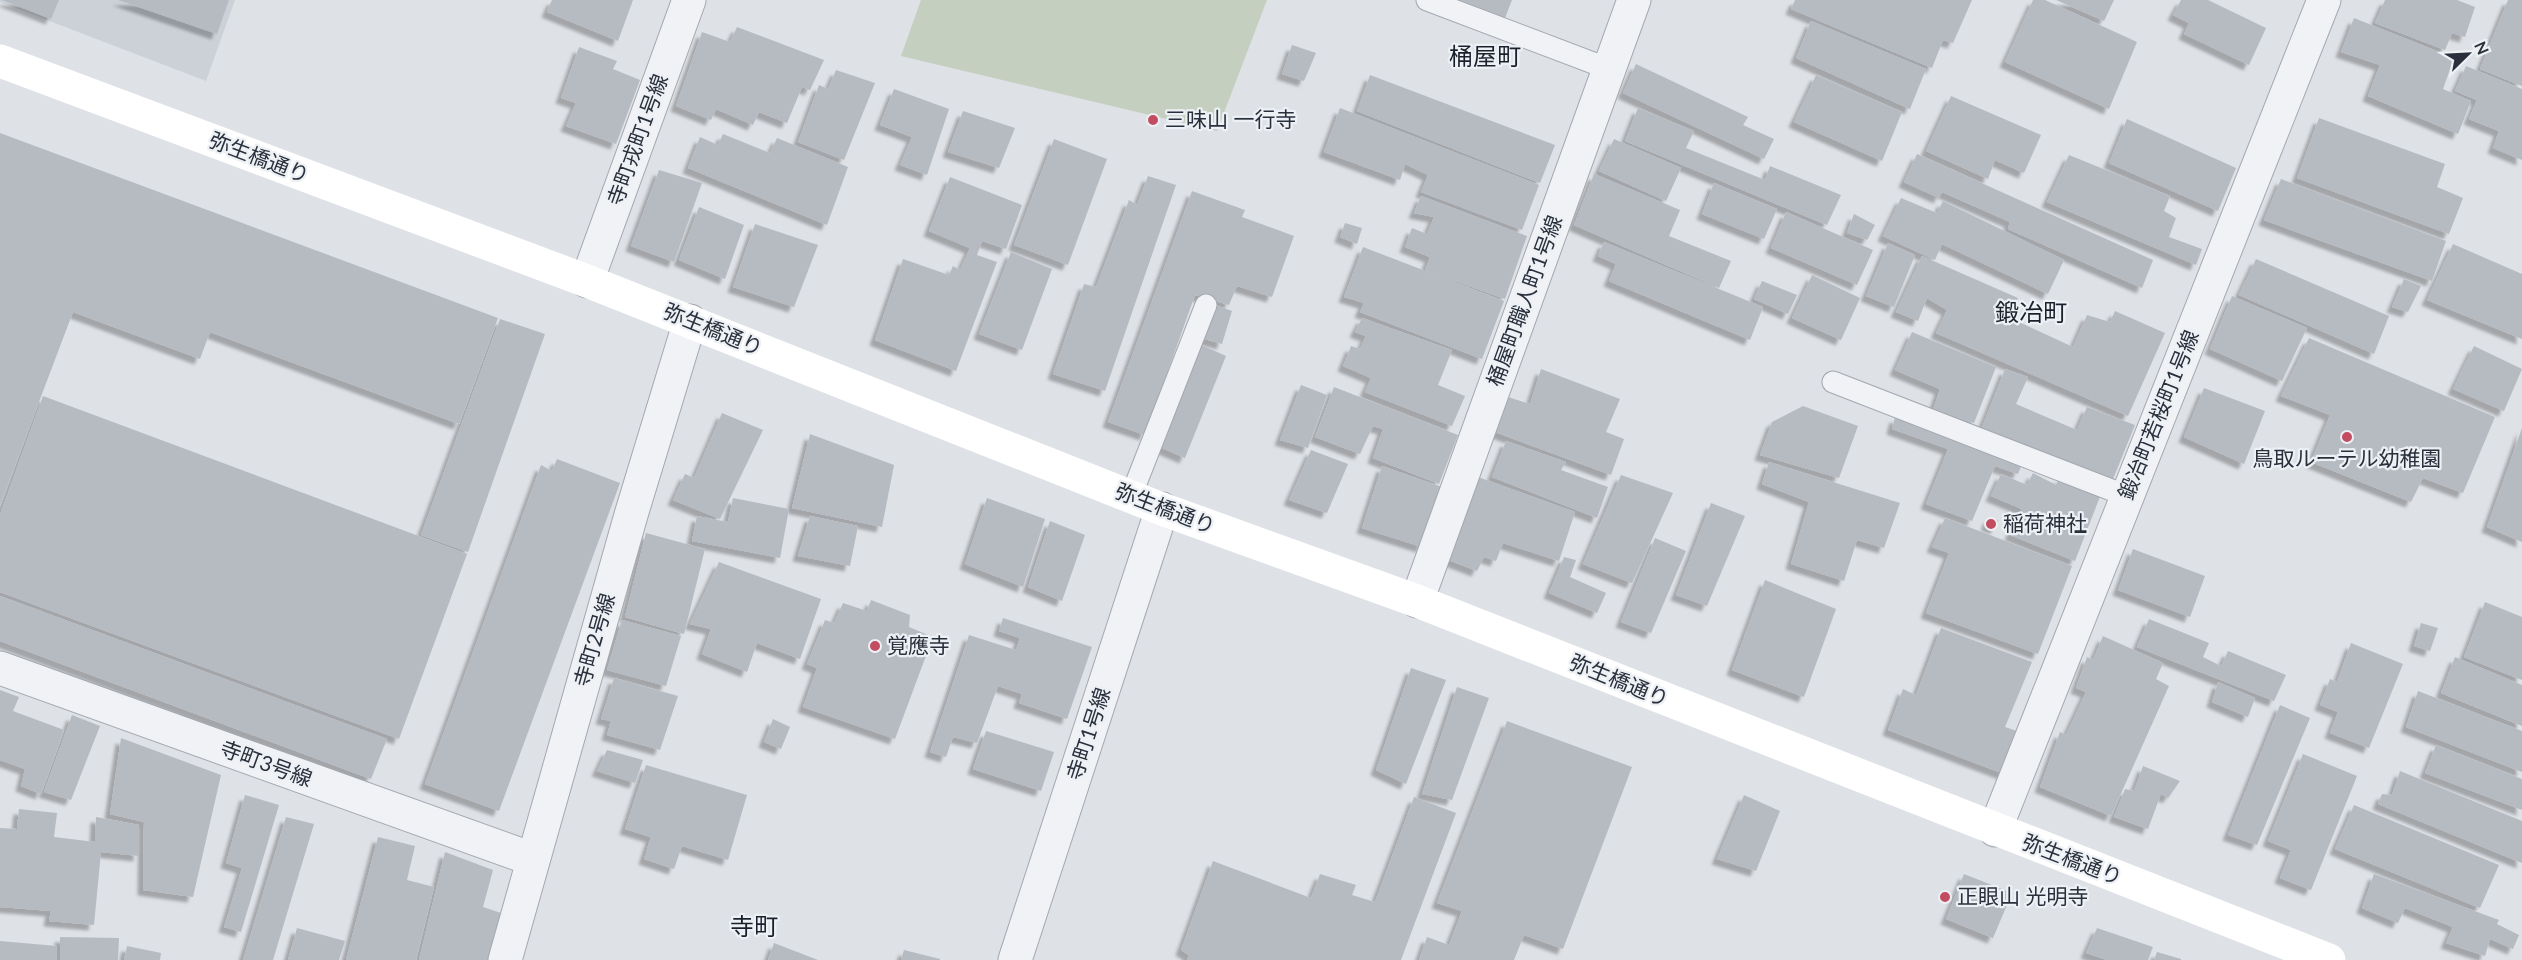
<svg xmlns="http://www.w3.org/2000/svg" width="2522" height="960" font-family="Lato,'Noto Sans JP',sans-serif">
<defs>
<filter id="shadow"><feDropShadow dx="-5.5" dy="5.5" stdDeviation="1.5" flood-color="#0004"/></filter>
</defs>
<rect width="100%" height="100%" fill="#dee1e6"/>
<polygon fill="#ccd1d8" points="0,0 235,0 206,81 0,2"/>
<polygon fill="#c4cfc0" points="921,0 1267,0 1217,131 901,56"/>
<g fill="#b6bbc2" filter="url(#shadow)">
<polygon points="2,0 59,0 51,19"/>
<polygon points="118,0 229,0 217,34"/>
<polygon points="552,0 633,0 618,41 547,12"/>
<polygon points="1445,0 1512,0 1505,18 1493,13 1491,16"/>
<polygon points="1795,0 1972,0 1953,43 1943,40 1932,68 1791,9"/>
<polygon points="2033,0 2045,0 2137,42 2109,109 2005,62"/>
<polygon points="2056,0 2114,0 2104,21"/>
<polygon points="2181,0 2208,0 2266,28 2249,65 2184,34 2189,23 2173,15"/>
<polygon points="2385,0 2457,0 2475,7 2465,37 2452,33 2445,50 2375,23"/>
<polygon points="2508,0 2522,0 2522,86 2480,69"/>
<polygon points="2354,18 2454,58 2443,89 2471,101 2458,134 2368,96 2380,65 2341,52"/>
<polygon points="1811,21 1926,69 1910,109 1796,58"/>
<polygon points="737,27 824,60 810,90 802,87 787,123 759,112 753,125 716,109 711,120 676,106 702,32 730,42"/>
<polygon points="1292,45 1316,53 1304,81 1282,74"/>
<polygon points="579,47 617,61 613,69 640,80 616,144 566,126 576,103 561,98"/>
<polygon points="1636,64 1748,117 1743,125 1774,139 1764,159 1623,93"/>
<polygon points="2466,66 2522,89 2522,160 2493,148 2499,131 2469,119 2477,100 2455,91"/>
<polygon points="836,70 875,83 844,160 798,142 819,85 828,89"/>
<polygon points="1370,75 1555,145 1540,183 1357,111"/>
<polygon points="1816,75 1902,112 1882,161 1794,122"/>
<polygon points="894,89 949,109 927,175 900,165 912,137 880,125"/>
<polygon points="1951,96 2041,135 2024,173 1995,160 1988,179 1926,151"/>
<polygon points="1340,108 1539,185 1522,230 1421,192 1428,175 1405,164 1400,180 1324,152"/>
<polygon points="1638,108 1694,131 1686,148 1765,180 1770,166 1841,195 1827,225 1625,141"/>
<polygon points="963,111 1015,128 999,168 948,152"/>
<polygon points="2319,118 2445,164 2437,187 2463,198 2449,234 2297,178"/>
<polygon points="2127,119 2236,168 2218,211 2109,163"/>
<polygon points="0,133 498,318 459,424 210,332 200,359 73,312 0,505"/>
<polygon points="723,134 770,153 777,138 848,167 827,225 688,168 700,137 718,145"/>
<polygon points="1054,139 1107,159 1068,265 1014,245"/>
<polygon points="1614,139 1681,168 1666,201 1599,171"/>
<polygon points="1917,154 2153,260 2142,288 2008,229 2010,222 1942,192 1939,198 1904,182"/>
<polygon points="2069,155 2170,196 2164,211 2176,218 2169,237 2202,249 2196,265 2047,202"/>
<polygon points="659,170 702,183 674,262 631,246"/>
<polygon points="1594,174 1680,210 1669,236 1731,261 1719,288 1574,225"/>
<polygon points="1148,176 1176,185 1105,391 1053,374 1084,284 1096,287 1129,200 1137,205"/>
<polygon points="950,177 1022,205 1006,249 982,241 977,255 997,262 956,371 875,340 903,259 949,275 953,266 960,270 970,248 929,231"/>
<polygon points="2281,179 2446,241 2432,281 2264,220"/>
<polygon points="1714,183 1777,209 1764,239 1702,214"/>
<polygon points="1192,191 1245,210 1242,217 1294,236 1272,297 1237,286 1229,305 1195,295 1145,435 1108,422"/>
<polygon points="1421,196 1527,236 1505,299 1425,270 1430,257 1405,247 1412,228 1427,234 1434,217 1414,213"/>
<polygon points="1901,198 1937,213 1943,201 2064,260 2048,294 1942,244 1935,260 1883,236"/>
<polygon points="699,207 744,225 725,279 679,260"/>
<polygon points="1786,212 1873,250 1857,285 1771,248"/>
<polygon points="1854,214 1875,225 1867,240 1847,233"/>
<polygon points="1345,223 1362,228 1357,244 1340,237"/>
<polygon points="755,224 818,245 794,307 733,287"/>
<polygon points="1604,242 1763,307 1750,340 1609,281 1616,264 1598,256"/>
<polygon points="1888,243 1915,255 1894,307 1866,296"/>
<polygon points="2453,244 2522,274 2522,339 2427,300"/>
<polygon points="1363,247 1504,301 1482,359 1360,312 1364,303 1344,297"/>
<polygon points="1011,252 1052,269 1022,350 979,334"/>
<polygon points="1922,256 2018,298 2008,317 2073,347 2087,315 2110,322 2115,311 2165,333 2128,416 1936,333 1947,310 1927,298 1918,321 1896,312"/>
<polygon points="2256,259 2389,316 2374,354 2239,295"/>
<polygon points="1812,275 1860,298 1841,340 1792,318"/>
<polygon points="2404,279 2421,286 2408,312 2392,307"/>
<polygon points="1762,281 1797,295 1788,314 1754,299"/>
<polygon points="2232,296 2307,328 2282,381 2210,349"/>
<polygon points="1213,304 1232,311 1222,344 1201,338"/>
<polygon points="1362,318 1452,350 1438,385 1465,396 1452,426 1365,392 1371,378 1343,366 1351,346 1360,349 1366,336 1355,332"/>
<polygon points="500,319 545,334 468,552 421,535"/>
<polygon points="1912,332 1996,367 1974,423 1933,410 1940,389 1895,370"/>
<polygon points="2309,338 2495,417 2463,493 2423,478 2411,502 2311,462 2330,415 2281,396"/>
<polygon points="1197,343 1226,356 1185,458 1155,445"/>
<polygon points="2474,346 2522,369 2504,411 2453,389"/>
<polygon points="1541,369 1620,399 1606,432 1624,439 1611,475 1495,432 1508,397 1530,404"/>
<polygon points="2005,369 2028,377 2016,404 2077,430 2087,407 2135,425 2111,484 1981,430"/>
<polygon points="1301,385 1327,395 1308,448 1280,440"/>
<polygon points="1334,387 1458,435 1439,484 1373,458 1383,429 1373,426 1360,454 1315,437"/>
<polygon points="2204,388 2265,411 2244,464 2184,437"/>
<polygon points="43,396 467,554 399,739 0,592 0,515"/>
<polygon points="1803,406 1858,426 1839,478 1760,455 1772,422"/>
<polygon points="722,413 763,430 720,519 673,500 685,474 694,478"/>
<polygon points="1895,417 2022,464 2018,474 1995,466 1972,521 1926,504 1948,449 1892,429"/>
<polygon points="2522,428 2522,542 2487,527"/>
<polygon points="810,434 894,465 882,527 792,508"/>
<polygon points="1506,441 1566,462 1561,470 1608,487 1597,518 1492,477"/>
<polygon points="1311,450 1348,464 1327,513 1289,500"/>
<polygon points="557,459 620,483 499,811 425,784 541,465 552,471"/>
<polygon points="1769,462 1900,503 1884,548 1857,540 1844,581 1791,564 1809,502 1762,484"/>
<polygon points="1382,466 1442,487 1422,547 1362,528"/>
<polygon points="2033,473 2056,485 2059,478 2101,494 2075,561 2010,535 2022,509 1991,496 2001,474 2027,485"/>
<polygon points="1621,475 1673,493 1632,583 1583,564"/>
<polygon points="1478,477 1575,512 1559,561 1503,543 1496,561 1484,557 1477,571 1446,559"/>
<polygon points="733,498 789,509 780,558 692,541 697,516 728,522"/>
<polygon points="987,498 1045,519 1023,587 965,564"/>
<polygon points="1711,503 1745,516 1707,606 1676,595"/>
<polygon points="810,516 858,526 850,566 798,556"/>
<polygon points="1945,518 2072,566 2038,654 1926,613 1949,553 1932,547"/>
<polygon points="1989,518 1998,520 1996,529 1986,525"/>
<polygon points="1050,521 1085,535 1062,601 1028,587"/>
<polygon points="646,533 705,549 684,634 625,617"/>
<polygon points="1655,538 1686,551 1651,633 1621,622"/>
<polygon points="2133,549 2205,576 2190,617 2118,590"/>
<polygon points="1564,557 1576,560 1570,577 1606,593 1597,613 1549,593"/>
<polygon points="719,562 821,599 800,659 757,643 747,672 702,654 711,629 690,624"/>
<polygon points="1765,580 1836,609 1804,697 1732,670"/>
<polygon points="0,596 387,739 371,779 0,641"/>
<polygon points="871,600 910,615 909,627 933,637 895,739 803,707 817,668 807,664 825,620 834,623 843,603 867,611"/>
<polygon points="2485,602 2522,617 2522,680 2464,657"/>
<polygon points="1003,618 1092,647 1067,719 1019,703 1022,694 998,686 977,743 953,737 946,757 930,752 969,635 1016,650 1020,638 999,631"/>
<polygon points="2149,619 2209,643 2203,657 2221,666 2228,651 2286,675 2274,701 2137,647"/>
<polygon points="622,620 681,636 666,686 607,670"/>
<polygon points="2421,623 2438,628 2430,651 2414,646"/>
<polygon points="1941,628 2032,662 2005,727 2020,732 2004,774 1888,730 1903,689 1916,695"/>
<polygon points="2103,636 2163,663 2156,679 2169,686 2111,816 2040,787 2060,732 2066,735 2086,692 2076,688 2087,657 2093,660"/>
<polygon points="2351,643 2403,664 2369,748 2330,733 2338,712 2320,705 2330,679 2337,682"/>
<polygon points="2455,657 2522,685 2522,726 2441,693"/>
<polygon points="1411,668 1446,680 1406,784 1376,770"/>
<polygon points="614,678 678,696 660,750 607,735 611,721 601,719"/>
<polygon points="2218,682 2255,698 2248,717 2212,702"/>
<polygon points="1457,687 1489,698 1452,800 1422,794"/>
<polygon points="0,690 19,697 13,711 64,730 41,794 21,786 25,769 0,760"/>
<polygon points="2418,691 2522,731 2522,772 2406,727"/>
<polygon points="2280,705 2310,718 2257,845 2228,835"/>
<polygon points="72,715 100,726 71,800 44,792"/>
<polygon points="773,719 790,727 781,749 764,742"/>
<polygon points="1507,721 1632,767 1563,949 1524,935 1514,960 1419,960 1427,937 1449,945 1462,911 1437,903"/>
<polygon points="986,731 1054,752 1041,791 973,769"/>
<polygon points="121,738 221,775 193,897 143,890 144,822 110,814"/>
<polygon points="2436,745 2522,779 2522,810 2425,773"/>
<polygon points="607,750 643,760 635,783 597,771"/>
<polygon points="2303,754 2357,776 2311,890 2280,878 2291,850 2268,841"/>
<polygon points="646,765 747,795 728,860 682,846 674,869 644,859 651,837 625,829"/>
<polygon points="2143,766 2180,781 2168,798 2161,794 2148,829 2114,817 2125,789 2134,791"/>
<polygon points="2400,771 2522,821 2522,863 2378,804 2382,794 2392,795"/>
<polygon points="245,795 279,805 241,932 224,927 242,868 226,863"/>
<polygon points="1744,795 1780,811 1756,871 1717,859"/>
<polygon points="1414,797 1456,813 1401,960 1187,960 1189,955 1181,950 1213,861 1311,898 1320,874 1356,885 1352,895 1375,902"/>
<polygon points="2354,805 2499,865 2480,908 2335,849"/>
<polygon points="19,809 57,813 54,837 95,842 96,817 139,825 139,856 101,852 94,925 49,921 51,911 0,907 0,828 17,829"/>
<polygon points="286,817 314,824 273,960 243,960"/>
<polygon points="378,837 415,846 407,880 434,887 416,960 346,960"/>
<polygon points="445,852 493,870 483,907 504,914 492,960 419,960"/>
<polygon points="1964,874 2012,893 1993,938 1946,919"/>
<polygon points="2374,874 2499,920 2497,924 2519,935 2513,949 2490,939 2485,956 2446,943 2453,927 2405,908 2398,923 2362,908"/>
<polygon points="297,928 345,941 339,960 288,960"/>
<polygon points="2097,928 2153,947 2148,960 2107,960 2086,953"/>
<polygon points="60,937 119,938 118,960 60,960"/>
<polygon points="0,941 57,946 57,960 0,960"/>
<polygon points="774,943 818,960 768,960"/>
<polygon points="127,946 161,953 160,960 124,960"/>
<polygon points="904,950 940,959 940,960 901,960"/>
<polygon points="2157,952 2181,959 2181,960 2154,960"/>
</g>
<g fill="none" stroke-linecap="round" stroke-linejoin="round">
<g stroke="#a4a8b0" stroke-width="23">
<g id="lane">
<polyline points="1427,0 1609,69"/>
<polyline points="1833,382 2127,496"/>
<polyline points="1131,496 1206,305"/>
</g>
</g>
<g stroke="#a4a8b0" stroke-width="35">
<g id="street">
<polyline points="587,281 689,0"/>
<polyline points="1417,601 1634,0"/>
<polyline points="0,668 532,859"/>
<polyline points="1995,830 2324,0"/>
<polyline points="505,960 631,515 690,321"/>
<polyline points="1015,960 1162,509"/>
</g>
</g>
<use href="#lane" stroke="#f0f2f5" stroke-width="21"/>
<use href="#street" stroke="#f0f2f5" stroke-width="33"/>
<polyline stroke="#fff" stroke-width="33" points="0,61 587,281 1162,509 1417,601 2329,960"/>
</g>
<g fill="#c24d61" stroke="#edf0f4" stroke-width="2">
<circle cx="1153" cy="120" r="6"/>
<circle cx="2347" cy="437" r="6"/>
<circle cx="1991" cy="524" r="6"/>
<circle cx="875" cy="646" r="6"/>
<circle cx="1945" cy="897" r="6"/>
</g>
<g text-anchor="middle" stroke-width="4.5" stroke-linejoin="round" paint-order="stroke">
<g font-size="21" fill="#29303c" stroke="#edf0f4" text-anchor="start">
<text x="1165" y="127">三味山 一行寺</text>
<text x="2347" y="466" text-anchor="middle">鳥取ルーテル幼稚園</text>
<text x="2003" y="531">稲荷神社</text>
<text x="887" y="653">覚應寺</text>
<text x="1957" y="904">正眼山 光明寺</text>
</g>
<g font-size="21" fill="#29303c" stroke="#edf0f4">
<text transform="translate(638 140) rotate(-70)" y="7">寺町戎町1号線</text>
<text transform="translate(259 158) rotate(21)" y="7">弥生橋通り</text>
<text transform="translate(1525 301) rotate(-70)" y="7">桶屋町職人町1号線</text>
<text transform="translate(713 330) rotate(22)" y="7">弥生橋通り</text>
<text transform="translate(2159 415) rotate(-68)" y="7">鍛冶町若桜町1号線</text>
<text transform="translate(1165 509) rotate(21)" y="7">弥生橋通り</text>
<text transform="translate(595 640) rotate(-74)" y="7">寺町2号線</text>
<text transform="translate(1619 681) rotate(22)" y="7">弥生橋通り</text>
<text transform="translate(1089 734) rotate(-72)" y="7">寺町1号線</text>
<text transform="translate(266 764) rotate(20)" y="7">寺町3号線</text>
<text transform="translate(2072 860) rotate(21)" y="7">弥生橋通り</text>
</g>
<g font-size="24" fill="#1b212c" stroke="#edf0f4">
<text x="1485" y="65">桶屋町</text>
<text x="2031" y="321">鍛冶町</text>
<text x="754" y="935">寺町</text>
</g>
</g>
<g transform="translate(2468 54) rotate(66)" stroke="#edf0f4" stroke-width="4.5" paint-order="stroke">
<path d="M0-4.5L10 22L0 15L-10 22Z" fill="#29303c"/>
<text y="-9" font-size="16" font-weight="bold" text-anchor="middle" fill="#29303c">N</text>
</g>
</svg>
